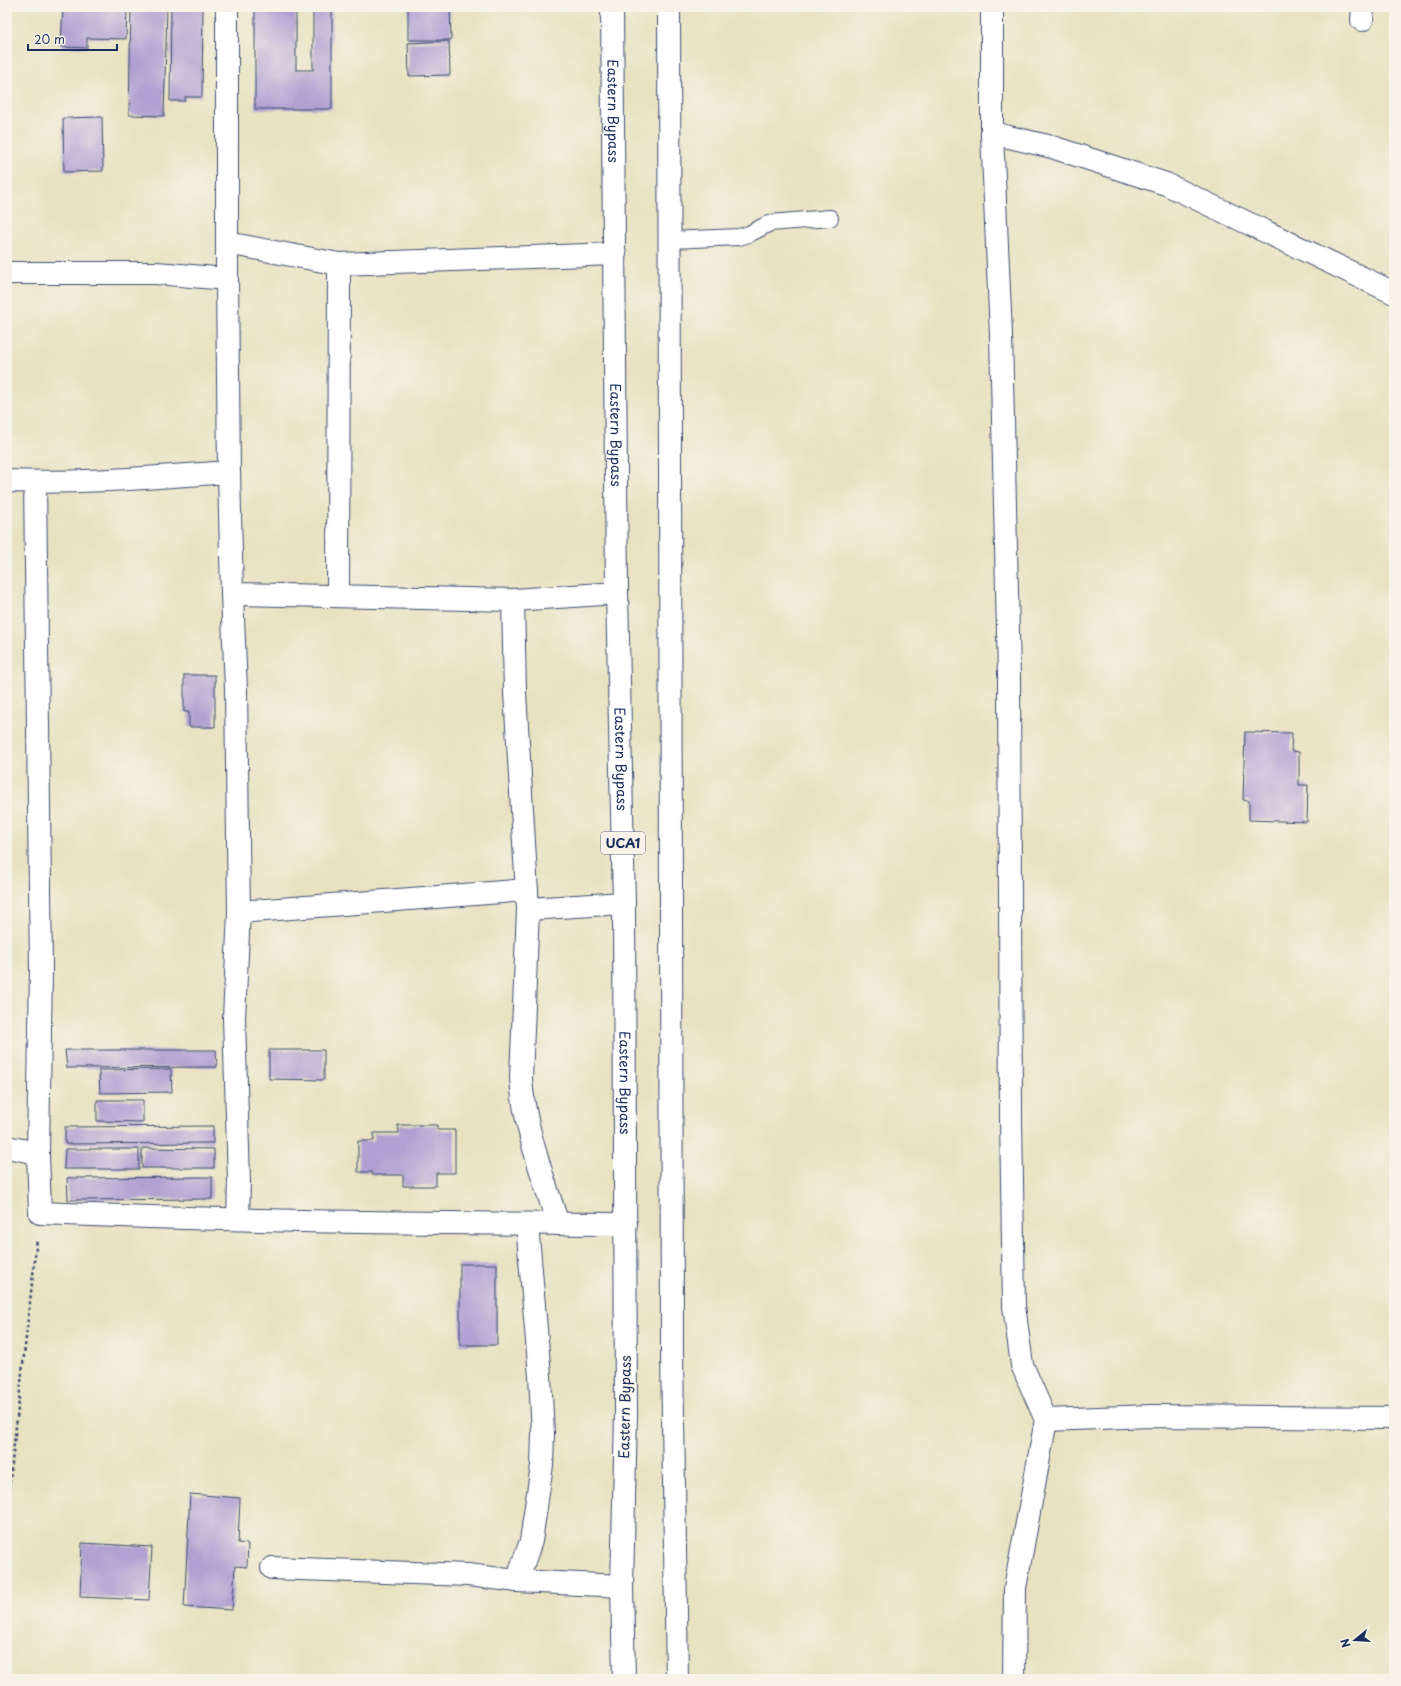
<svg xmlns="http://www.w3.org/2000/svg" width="1401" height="1686" font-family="'Playpen Sans',sans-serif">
<rect width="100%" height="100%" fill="#f7f3e8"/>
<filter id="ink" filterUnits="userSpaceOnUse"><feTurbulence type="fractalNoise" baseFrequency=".025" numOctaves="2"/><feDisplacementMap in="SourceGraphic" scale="8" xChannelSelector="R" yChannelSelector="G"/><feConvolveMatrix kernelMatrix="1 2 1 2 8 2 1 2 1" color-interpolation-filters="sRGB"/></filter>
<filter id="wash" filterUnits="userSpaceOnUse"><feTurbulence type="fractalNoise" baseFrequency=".012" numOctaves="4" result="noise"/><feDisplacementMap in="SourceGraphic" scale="16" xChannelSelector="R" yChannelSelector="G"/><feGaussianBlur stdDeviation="0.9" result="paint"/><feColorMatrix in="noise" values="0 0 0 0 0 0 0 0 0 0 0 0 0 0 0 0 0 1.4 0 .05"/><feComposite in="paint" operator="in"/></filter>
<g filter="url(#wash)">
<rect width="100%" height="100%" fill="#e8e2c1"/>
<g id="blocks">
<g fill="#b1a1d2">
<polygon points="63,7 127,10 126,39 87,38 87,48 61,47"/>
<polygon points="131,7 167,7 164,116 129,115"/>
<polygon points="171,7 203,7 202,97 185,97 185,101 170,101"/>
<polygon points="255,7 296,7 296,70 313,70 313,7 332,7 332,109 255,109"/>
<polygon points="408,7 450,7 451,40 408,40"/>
<polygon points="449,41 450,75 409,76 408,43"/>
<polygon points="102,117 103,171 64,172 63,118"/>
<polygon points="184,675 215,675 215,727 189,727 189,712 184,712"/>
<polygon points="1245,732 1292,733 1291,751 1299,752 1299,785 1308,785 1307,822 1249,820 1249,801 1243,800"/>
<polygon points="65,1050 216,1050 217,1067 67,1068"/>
<polygon points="269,1050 324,1050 324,1080 269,1079"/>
<polygon points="171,1069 172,1092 100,1093 99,1070"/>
<polygon points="97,1100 143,1100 143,1122 97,1121"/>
<polygon points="398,1125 437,1125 437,1130 455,1130 455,1173 436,1173 436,1186 403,1186 403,1175 372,1175 372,1172 358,1172 358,1141 374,1141 374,1133 399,1133"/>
<polygon points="213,1126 213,1143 65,1144 65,1127"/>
<polygon points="142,1148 214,1149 214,1168 142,1168"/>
<polygon points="65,1149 139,1149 139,1169 64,1169"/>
<polygon points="212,1177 212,1199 68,1200 67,1178"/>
<rect x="460" y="1264" width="37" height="81"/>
<polygon points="190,1494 240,1498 238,1543 248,1544 247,1567 235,1566 232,1610 184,1607"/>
<polygon points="82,1543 152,1547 149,1600 80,1597"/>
</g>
</g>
</g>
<g filter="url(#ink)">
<use href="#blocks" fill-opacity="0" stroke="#3a4a6d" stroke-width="1"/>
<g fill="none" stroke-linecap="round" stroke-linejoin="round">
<g stroke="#3a4a6d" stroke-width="18">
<polyline id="service" points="670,240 739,237 749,234 770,223 830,218"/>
</g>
<g stroke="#3a4a6d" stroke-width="24">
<g id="minor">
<polyline points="227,7 227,279 229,472 232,594 236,689 239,912 234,1018 239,1181 238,1219"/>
<polyline points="992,7 992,133 1001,335 1009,675 1011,1119 1014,1306 1022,1365 1046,1420 1015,1588 1014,1679"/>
<polyline points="1362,20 1363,7"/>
<polyline points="992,133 1052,147 1166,184 1394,293"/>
<polyline points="227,243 339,264 615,254"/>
<polyline points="7,273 156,273 227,279"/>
<path d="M7,481C81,484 156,477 229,472"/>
<polyline points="35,482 41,970 38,1153"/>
<polyline points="232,594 513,600 617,593"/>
<polyline points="338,596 339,264"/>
<path d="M513,600L515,693L528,909L521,1078C524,1128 543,1176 558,1224"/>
<polyline points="528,909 624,903"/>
<polyline points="239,912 527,890"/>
<path d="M7,1147L38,1153L40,1213C235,1221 431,1224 626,1224"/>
<polyline points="1046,1420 1151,1416 1394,1418"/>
<polyline points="272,1568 468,1575 517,1581 531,1541 542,1465 543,1434 540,1376 527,1224"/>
<polyline points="517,1581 622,1586"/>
</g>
</g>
<g stroke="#3a4a6d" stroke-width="24">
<g id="primary">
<path id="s1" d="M612,7L617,593L624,903L626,1415L622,1586L624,1679"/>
<polyline points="669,7 672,1353 677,1679"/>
</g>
</g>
<polyline stroke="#3a4a6d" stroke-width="2.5" stroke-dasharray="3 3" stroke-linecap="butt" points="7,1507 37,1239"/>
<use href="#service" stroke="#fff" stroke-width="16"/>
<use href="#minor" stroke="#fff" stroke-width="22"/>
<use href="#primary" stroke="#fff" stroke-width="22"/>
</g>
</g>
<g text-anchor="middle" stroke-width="3" stroke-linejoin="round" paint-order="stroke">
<rect fill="#f7f3e8" stroke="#5d6a87" stroke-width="1" x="601" y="832" width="44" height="22" rx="3"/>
<g font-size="13" font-weight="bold" fill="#1b2f5e">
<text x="623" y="848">UCA1</text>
</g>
<g font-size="14" fill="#1b2f5e" stroke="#f7f3e8">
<text dy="5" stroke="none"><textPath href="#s1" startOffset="104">Eastern Bypass</textPath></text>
<text dy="5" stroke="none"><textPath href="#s1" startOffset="428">Eastern Bypass</textPath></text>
<text dy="5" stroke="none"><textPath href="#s1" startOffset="752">Eastern Bypass</textPath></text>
<text dy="5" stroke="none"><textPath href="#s1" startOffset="1076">Eastern Bypass</textPath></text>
<text transform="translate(625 1407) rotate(-89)" y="5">Eastern Bypass</text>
</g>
</g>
<rect width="1401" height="1686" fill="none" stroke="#f7f3e8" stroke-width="24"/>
<g transform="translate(1355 1640) rotate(252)" stroke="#f7f3e8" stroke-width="3" paint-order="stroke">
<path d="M0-3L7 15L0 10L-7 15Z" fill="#1b2f5e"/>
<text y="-6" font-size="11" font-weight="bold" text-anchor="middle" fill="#1b2f5e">N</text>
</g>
<path d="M28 44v6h89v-6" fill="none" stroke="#1b2f5e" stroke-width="2"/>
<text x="34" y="44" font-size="12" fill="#1b2f5e" stroke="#f7f3e8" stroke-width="3" paint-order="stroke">20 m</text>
</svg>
